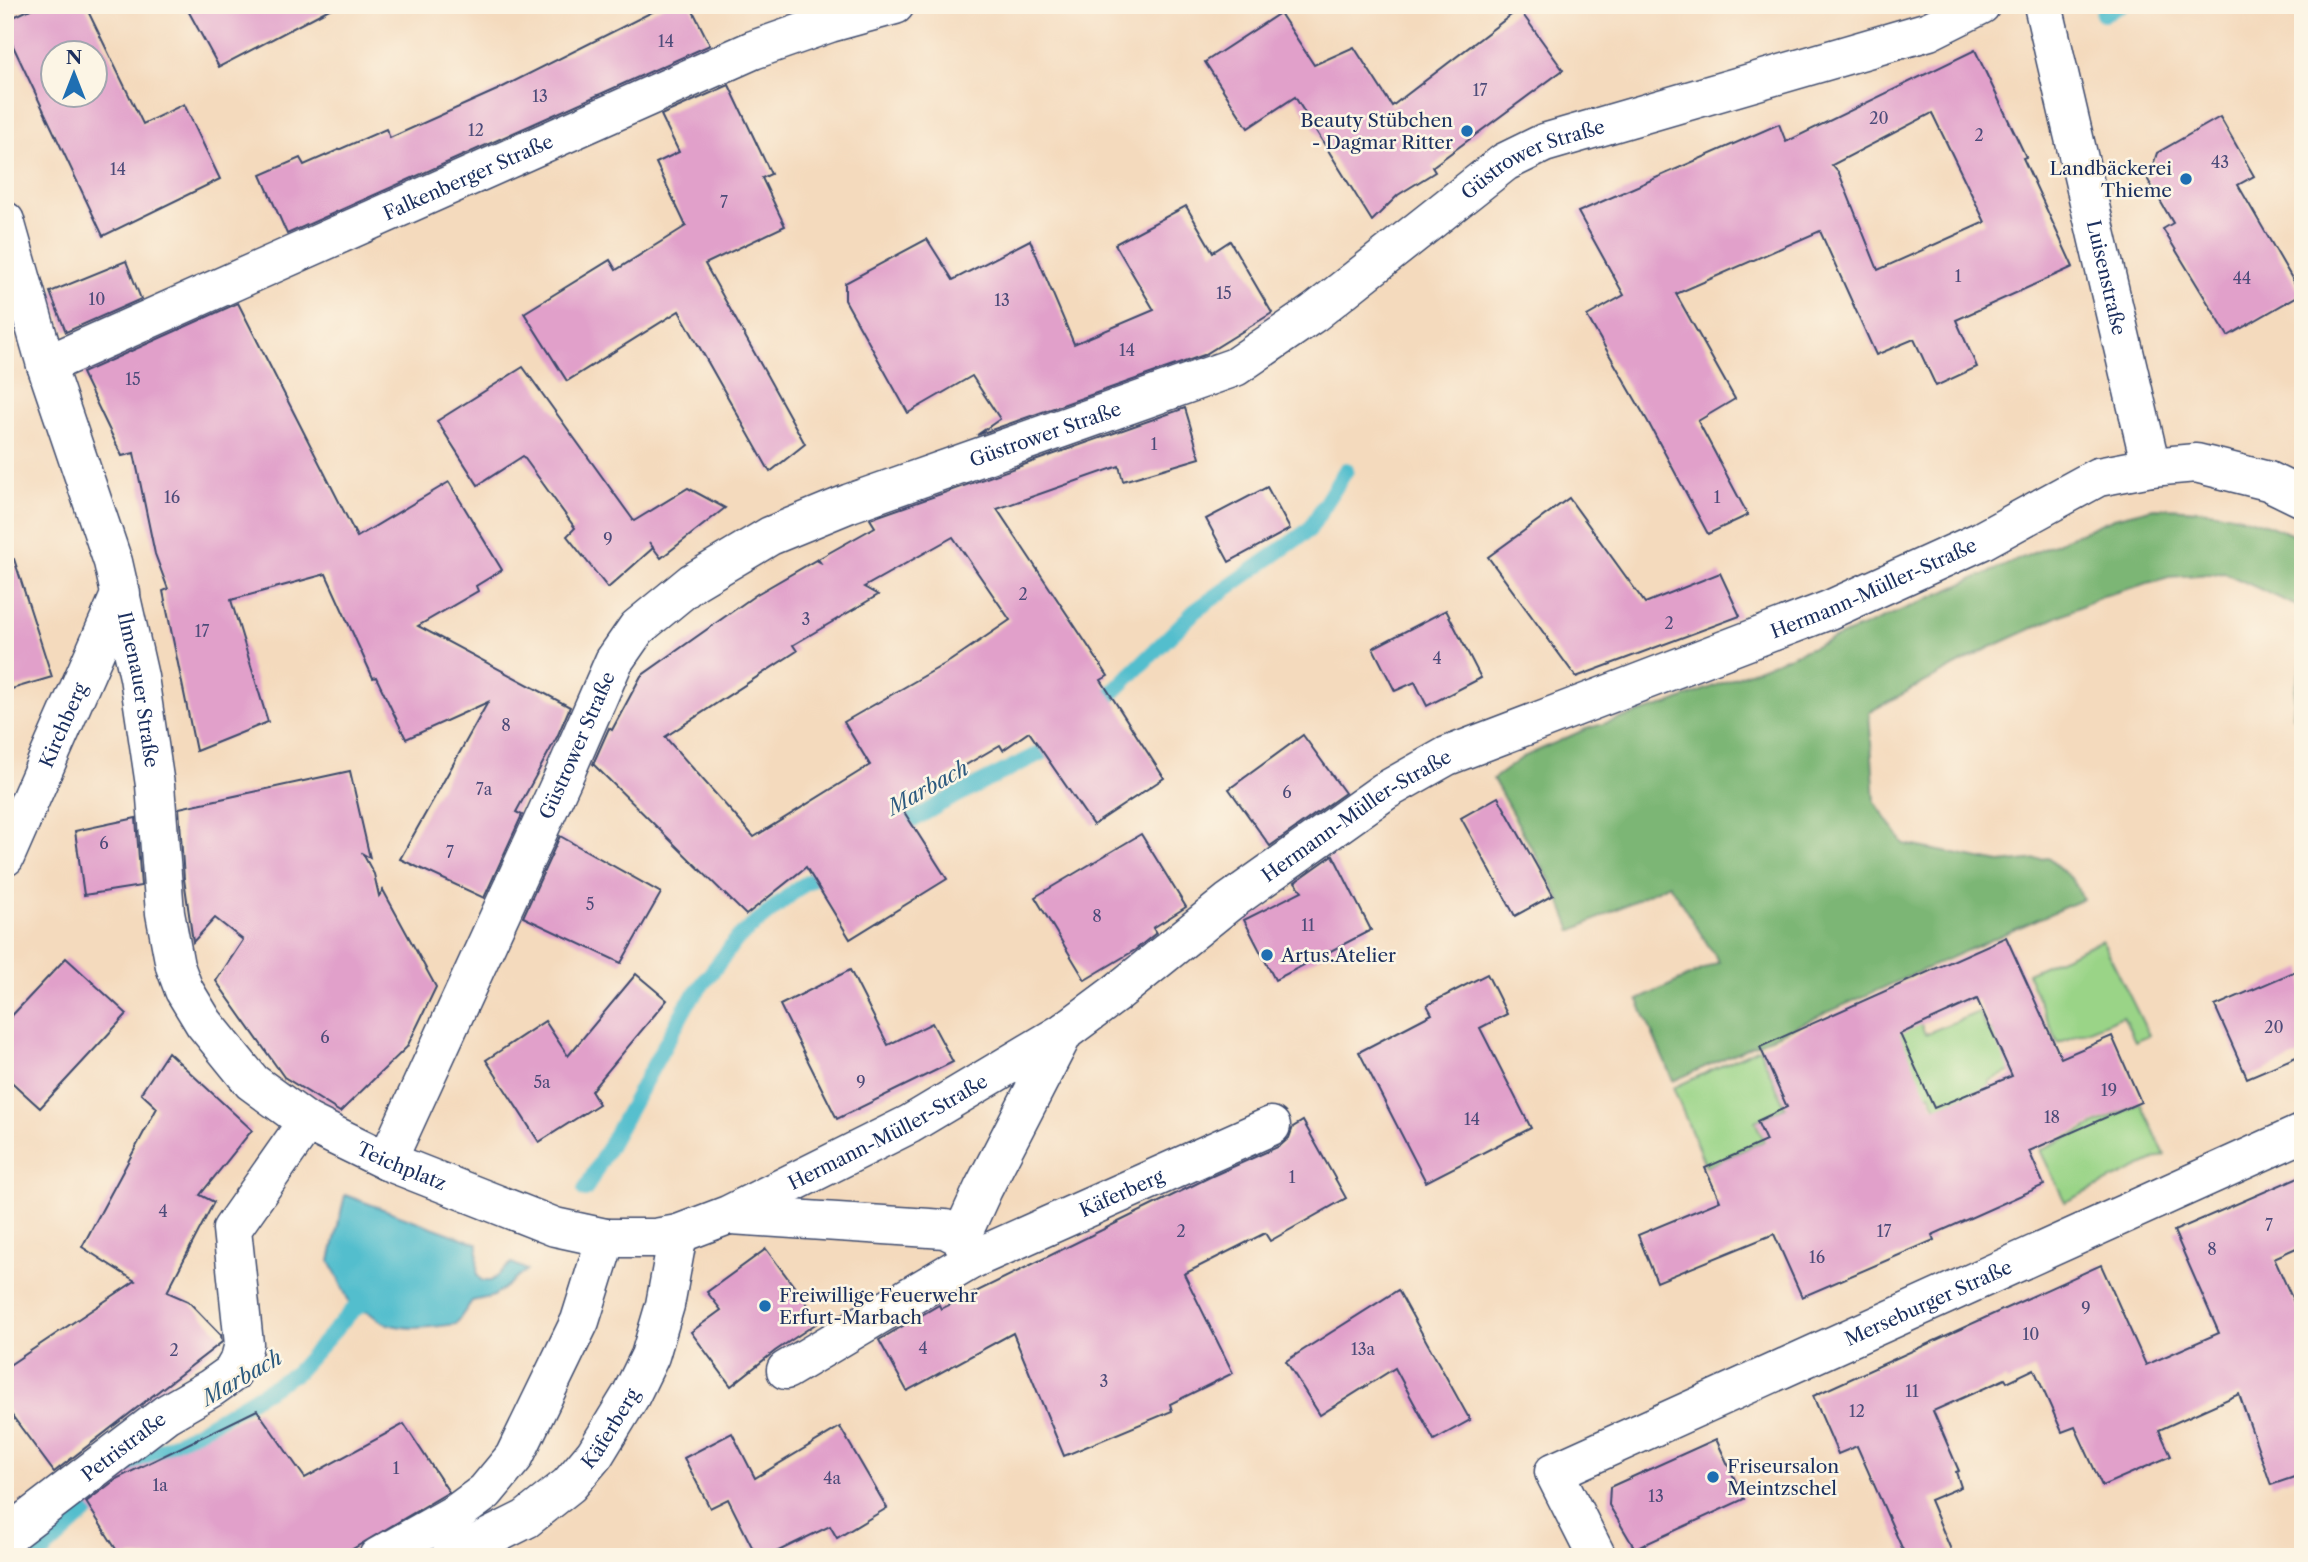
<svg xmlns="http://www.w3.org/2000/svg" width="2308" height="1562" font-family="'Libre Caslon Text',serif">
<rect width="100%" height="100%" fill="#fcf5e5"/>
<filter id="ink" filterUnits="userSpaceOnUse"><feTurbulence type="fractalNoise" baseFrequency=".0143" numOctaves="2"/><feDisplacementMap in="SourceGraphic" scale="14" xChannelSelector="R" yChannelSelector="G"/><feConvolveMatrix kernelMatrix="1 2 1 2 8 2 1 2 1" color-interpolation-filters="sRGB"/></filter>
<filter id="wash" filterUnits="userSpaceOnUse"><feTurbulence type="fractalNoise" baseFrequency=".00686" numOctaves="4" result="noise"/><feDisplacementMap in="SourceGraphic" scale="28" xChannelSelector="R" yChannelSelector="G"/><feGaussianBlur stdDeviation="1.57" result="paint"/><feColorMatrix in="noise" values="0 0 0 0 0 0 0 0 0 0 0 0 0 0 0 0 0 1.4 0 .05"/><feComposite in="paint" operator="in"/></filter>
<g filter="url(#wash)">
<rect width="100%" height="100%" fill="#f4dabd"/>
<g fill="#9ad487" stroke="#5a8272" stroke-width="2">
<polygon points="2102,940 2149,1035 2135,1041 2123,1016 2058,1043 2027,973"/>
<polygon points="1904,986 1925,1034 1979,1012 1988,1032 2035,1011 2014,1070 1989,1081 2003,1123 1955,1144 1930,1094 1896,1108 1851,1010"/>
<polygon points="1759,1048 1785,1107 1755,1121 1764,1141 1706,1167 1673,1088"/>
<polygon points="2141,1103 2165,1155 2065,1202 2040,1150"/>
</g>
<g fill="#7bb674" stroke="#4b7269" stroke-width="2">
<path d="M2154,508C2210,508 2253,515 2303,540V609L2225,573L2169,577L2103,596L1987,649L1869,712L1875,802L1904,844L2000,863L2048,858L2073,880L2083,899L1673,1081L1638,1000L1719,962L1669,884L1572,931L1557,893L1493,779L1523,757L1586,729L1669,704L1863,627L2114,518Z"/>
<polygon points="2303,658 2303,719 2293,716 2295,690"/>
</g>
<path fill="#52becd" stroke="#367696" stroke-width="2" d="M345,1195L478,1244L477,1275L482,1281H491L512,1263L527,1270L494,1296L472,1301L456,1324C432,1327 412,1331 388,1324C371,1320 377,1310 353,1310L330,1261Z"/>
<g fill="none" stroke-linecap="round" stroke-linejoin="round">
<g stroke="#52becd" stroke-width="16">
<polyline points="2103,14 2121,5"/>
<polyline points="1096,709 1195,611 1309,530 1346,470"/>
<polyline points="894,831 942,803 1060,743"/>
<polyline points="585,1190 688,1003 737,939 797,889 830,869"/>
<polyline points="37,1557 147,1457 192,1435 296,1373 353,1310 370,1300"/>
</g>
</g>
<g id="blocks">
<g fill="#e1a0ca" fill-rule="evenodd">
<path d="M39,5H85L143,124L184,104L220,179L103,236L5,29V21ZM52,52H94V94H52Z"/>
<polygon points="185,5 337,5 219,67"/>
<polygon points="666,5 690,5 710,45 287,234 261,175 300,158 304,165 386,129 390,138 497,90"/>
<polygon points="1519,9 1563,70 1432,167 1435,172 1398,195 1372,221 1295,97 1248,128 1205,62 1280,13 1314,65 1354,47 1392,106"/>
<path d="M1975,50L2026,157L2023,158L2073,267L1956,320L1977,367L1936,386L1914,339L1876,355L1820,231L1676,294L1735,399L1698,421L1748,515L1708,534L1647,420L1587,316L1624,295L1578,212L1779,124L1786,142ZM1932,113L1985,222L1878,270L1839,173L1832,165Z"/>
<polygon points="729,85 771,174 762,178 785,226 705,264 805,444 770,472 679,311 567,381 524,313 610,260 616,270 686,226 656,163 679,152 661,115"/>
<polygon points="2220,117 2254,176 2238,185 2301,294 2228,336 2163,229 2173,223 2148,180 2157,153"/>
<polygon points="1186,206 1213,252 1230,241 1272,313 1204,355 977,435 1000,419 972,376 908,413 845,300 845,283 927,239 953,280 1030,240 1074,344 1154,310 1115,244"/>
<polygon points="126,261 141,299 66,332 50,292"/>
<polygon points="238,303 357,537 449,482 502,570 476,586 478,591 418,626 570,707 557,737 516,812 522,815 484,898 400,859 488,702 406,739 376,677 373,678 326,574 231,600 268,722 196,751 163,591 168,589 155,554 134,453 122,456 82,373"/>
<polygon points="523,367 634,521 688,488 725,508 661,558 649,542 653,548 608,588 567,536 575,528 523,456 478,485 437,421"/>
<path d="M1185,408L1200,458L1123,481L1119,466L997,509L1108,676L1101,680L1164,778L1093,825L1029,732L1003,750L1000,745L899,804L947,879L850,939L806,867L746,915L593,764L609,728L612,730L641,676L757,594L816,560L820,562L818,559L875,527L870,519ZM953,537L1010,620L950,661L844,722L870,765L754,837L665,737L797,651L793,645L878,595L864,587Z"/>
<polygon points="1267,487 1290,529 1229,562 1206,519"/>
<polygon points="1569,498 1645,603 1720,573 1740,616 1576,677 1488,557"/>
<polygon points="14,559 52,677 5,691 5,560"/>
<polygon points="1446,610 1481,678 1427,706 1415,682 1395,691 1373,648"/>
<polygon points="1303,735 1345,793 1270,846 1229,789"/>
<polygon points="350,771 370,858 363,854 374,874 379,896 383,890 436,987 407,1047 340,1112 284,1077 216,981 243,940 215,918 193,942 184,879 179,808"/>
<polygon points="1498,797 1553,895 1515,916 1461,818"/>
<polygon points="136,818 141,886 84,895 75,831"/>
<polygon points="1141,834 1186,907 1153,928 1156,933 1135,950 1085,980 1035,897"/>
<polygon points="560,836 661,893 621,963 523,917"/>
<polygon points="1333,855 1371,930 1275,980 1244,920 1302,891 1295,882"/>
<path d="M2006,937L2061,1058L2112,1036L2141,1102L2029,1151L2044,1185L1932,1235L1934,1240L1802,1297L1774,1234L1657,1282L1638,1235L1720,1201L1705,1168L1766,1141L1757,1121L1787,1107L1760,1047ZM1977,999L2012,1076L1934,1108L1900,1034Z"/>
<polygon points="66,958 127,1014 40,1108 5,1076 5,1023"/>
<polygon points="2303,968 2303,1054 2247,1078 2215,1006"/>
<polygon points="850,970 888,1045 932,1023 953,1062 837,1119 780,1005"/>
<polygon points="636,974 667,1000 591,1091 599,1104 539,1142 486,1060 545,1021 568,1056"/>
<polygon points="1487,974 1507,1014 1480,1028 1531,1128 1426,1182 1359,1052 1432,1014 1427,1005"/>
<polygon points="168,1052 252,1130 200,1195 214,1202 167,1292 188,1301 221,1335 222,1342 54,1472 5,1406 5,1368 135,1281 82,1247 157,1108 141,1093"/>
<polygon points="1303,1121 1346,1198 1270,1241 1265,1233 1184,1274 1233,1373 1170,1404 1172,1411 1064,1456 1013,1333 907,1391 879,1340 939,1305 941,1309 1210,1177 1280,1146 1289,1138 1293,1127"/>
<polygon points="2303,1175 2303,1245 2274,1258 2303,1322 2303,1474 2271,1485 2239,1394 2159,1430 2171,1456 2102,1486 2075,1427 2062,1432 2034,1369 2007,1382 2005,1379 1933,1411 1959,1471 1956,1472 1961,1487 1930,1500 1954,1557 1906,1557 1857,1446 1838,1454 1813,1396 2101,1265 2146,1365 2219,1333 2174,1231"/>
<polygon points="766,1249 820,1321 775,1351 731,1386 691,1332 721,1310 707,1292"/>
<polygon points="1398,1290 1470,1420 1434,1440 1395,1368 1320,1415 1286,1361"/>
<polygon points="257,1410 305,1478 404,1424 449,1492 339,1557 121,1557 86,1502 118,1478"/>
<polygon points="840,1427 887,1508 837,1538 830,1526 766,1557 757,1557 728,1499 710,1508 684,1458 732,1433 755,1478"/>
<polygon points="1716,1439 1744,1499 1635,1549 1609,1505 1610,1487"/>
</g>
</g>
</g>
<g filter="url(#ink)">
<use href="#blocks" fill-opacity="0" stroke="#3c496c" stroke-width="2"/>
<g fill="none" stroke-linecap="round" stroke-linejoin="round">
<g stroke="#3c496c" stroke-width="41">
<g id="minor">
<path id="s1" d="M2043,5L2151,467"/>
<path id="s2" d="M5,221L46,365L113,562L139,677L155,785L165,913L175,966L184,990L204,1023L252,1082L307,1122L387,1161L555,1227L606,1238H655L678,1234L728,1215L910,1124L1064,1032L1115,994L1229,902L1385,791L1447,756L1829,610L1981,541L2098,477L2151,467L2196,463L2268,481L2303,498"/>
<path id="s3" d="M46,365L753,50L830,23L895,5"/>
<path id="s4" d="M5,857L121,593"/>
<path id="s5" d="M387,1161L566,771L614,661L637,628L693,582L770,536L850,503L1235,367L1314,313L1505,162L1544,143L1929,31L1981,5"/>
<polyline points="731,1215 945,1229 961,1237"/>
<polyline points="971,1260 961,1237 983,1189 1064,1032"/>
<path id="s6" d="M786,1370L971,1260L1271,1126"/>
<path id="s7" d="M5,1537L166,1414L211,1388L232,1373L240,1359L244,1344L232,1229L307,1122"/>
<polyline points="378,1557 458,1512 485,1492 514,1457 580,1321 606,1238"/>
<path id="s8" d="M450,1557L526,1519L569,1485L595,1454L631,1395L650,1356L665,1305L678,1234"/>
<path id="s9" d="M1597,1557L1554,1472L2303,1133"/>
</g>
</g>
<use href="#minor" stroke="#fff" stroke-width="38"/>
</g>
</g>
<g fill="#1f6fb2" stroke="#fcf5e5" stroke-width="2.5">
<circle cx="1467" cy="131" r="7"/>
<circle cx="2186" cy="179" r="7"/>
<circle cx="1267" cy="955" r="7"/>
<circle cx="765" cy="1306" r="7"/>
<circle cx="1713" cy="1477" r="7"/>
</g>
<g text-anchor="middle" stroke-width="5" stroke-linejoin="round" paint-order="stroke">
<g font-size="16" fill="#4c4b79">
<text x="666" y="47">14</text>
<text x="1480" y="96">17</text>
<text x="540" y="102">13</text>
<text x="1879" y="124">20</text>
<text x="476" y="136">12</text>
<text x="1979" y="141">2</text>
<text x="2220" y="168">43</text>
<text x="118" y="175">14</text>
<text x="724" y="208">7</text>
<text x="1958" y="282">1</text>
<text x="2242" y="284">44</text>
<text x="1224" y="299">15</text>
<text x="97" y="305">10</text>
<text x="1002" y="306">13</text>
<text x="1127" y="356">14</text>
<text x="133" y="385">15</text>
<text x="1154" y="450">1</text>
<text x="172" y="503">16</text>
<text x="1717" y="503">1</text>
<text x="608" y="545">9</text>
<text x="1023" y="600">2</text>
<text x="806" y="625">3</text>
<text x="1669" y="629">2</text>
<text x="202" y="637">17</text>
<text x="1437" y="664">4</text>
<text x="506" y="731">8</text>
<text x="484" y="795">7a</text>
<text x="1287" y="798">6</text>
<text x="104" y="849">6</text>
<text x="450" y="858">7</text>
<text x="590" y="910">5</text>
<text x="1097" y="922">8</text>
<text x="1308" y="931">11</text>
<text x="2274" y="1033">20</text>
<text x="325" y="1043">6</text>
<text x="542" y="1088">5a</text>
<text x="861" y="1088">9</text>
<text x="2109" y="1096">19</text>
<text x="2052" y="1123">18</text>
<text x="1472" y="1125">14</text>
<text x="1292" y="1183">1</text>
<text x="163" y="1217">4</text>
<text x="2269" y="1231">7</text>
<text x="1181" y="1237">2</text>
<text x="1884" y="1237">17</text>
<text x="2212" y="1255">8</text>
<text x="1817" y="1263">16</text>
<text x="2086" y="1314">9</text>
<text x="2031" y="1340">10</text>
<text x="923" y="1354">4</text>
<text x="1363" y="1355">13a</text>
<text x="174" y="1356">2</text>
<text x="1104" y="1387">3</text>
<text x="1912" y="1397">11</text>
<text x="1857" y="1417">12</text>
<text x="396" y="1474">1</text>
<text x="832" y="1484">4a</text>
<text x="160" y="1491">1a</text>
<text x="1656" y="1502">13</text>
</g>
<g font-size="19" fill="#1b2f5e" stroke="#fcf5e5" text-anchor="start">
<text x="1453" y="127" text-anchor="end">Beauty Stübchen<tspan x="1453" dy="22">- Dagmar Ritter</tspan></text>
<text x="2172" y="175" text-anchor="end">Landbäckerei<tspan x="2172" dy="22">Thieme</tspan></text>
<text x="1281" y="962">Artus.Atelier</text>
<text x="779" y="1302">Freiwillige Feuerwehr<tspan x="779" dy="22">Erfurt-Marbach</tspan></text>
<text x="1727" y="1473">Friseursalon<tspan x="1727" dy="22">Meintzschel</tspan></text>
</g>
<g font-size="19" fill="#1b2f5e" stroke="#fcf5e5">
<text dy="7" stroke="none"><textPath href="#s5" startOffset="1612">Güstrower Straße</textPath></text>
<text dy="7" stroke="none"><textPath href="#s3" startOffset="462">Falkenberger Straße</textPath></text>
<text dy="7" stroke="none"><textPath href="#s1" startOffset="280">Luisenstraße</textPath></text>
<text dy="7" stroke="none"><textPath href="#s5" startOffset="1045">Güstrower Straße</textPath></text>
<text dy="7" stroke="none"><textPath href="#s2" startOffset="2737">Hermann-Müller-Straße</textPath></text>
<text dy="7" stroke="none"><textPath href="#s2" startOffset="488">Ilmenauer Straße</textPath></text>
<text dy="7" stroke="none"><textPath href="#s4" startOffset="144">Kirchberg</textPath></text>
<text dy="7" stroke="none"><textPath href="#s5" startOffset="457">Güstrower Straße</textPath></text>
<text dy="7" stroke="none"><textPath href="#s2" startOffset="2170">Hermann-Müller-Straße</textPath></text>
<text dy="7" stroke="none"><textPath href="#s2" startOffset="1603">Hermann-Müller-Straße</textPath></text>
<text dy="7" stroke="none"><textPath href="#s2" startOffset="1080">Teichplatz</textPath></text>
<text dy="7" stroke="none"><textPath href="#s6" startOffset="380">Käferberg</textPath></text>
<text dy="7" stroke="none"><textPath href="#s9" startOffset="506">Merseburger Straße</textPath></text>
<text dy="7" stroke="none"><textPath href="#s8" startOffset="210">Käferberg</textPath></text>
<text dy="7" stroke="none"><textPath href="#s7" startOffset="149">Petristraße</textPath></text>
</g>
<g font-size="21" font-style="italic" fill="#2c5a7f" stroke="#fcf5e5">
<text transform="translate(928 788) rotate(-29)" y="7">Marbach</text>
<text transform="translate(242 1378) rotate(-30)" y="7">Marbach</text>
</g>
</g>
<rect width="2308" height="1562" fill="none" stroke="#fcf5e5" stroke-width="28"/>
<g transform="translate(74 74)"><circle r="33" fill="#fcf5e5" stroke="#a2a6af" stroke-width="2"/>
<path d="M0-5L12 26L0 18L-12 26Z" fill="#1f6fb2"/>
<text y="-10" font-size="19" font-weight="bold" text-anchor="middle" fill="#1b2f5e">N</text>
</g>
</svg>
